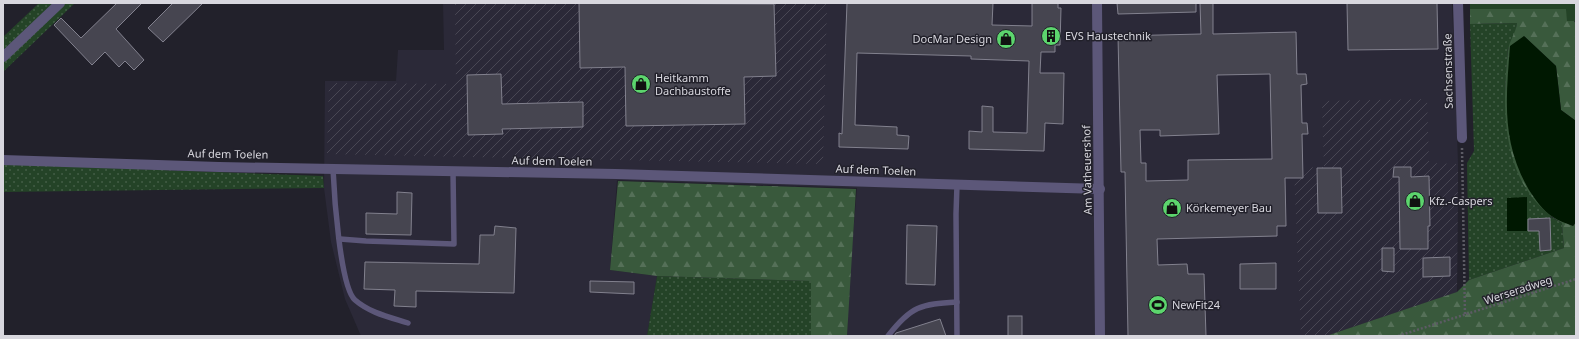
<svg xmlns="http://www.w3.org/2000/svg" width="1579" height="339" font-family="'Noto Sans',sans-serif">
<defs>
<pattern id="industrial-furrows" width="10" height="10" patternUnits="userSpaceOnUse"><rect width="10" height="10" fill="#2b2938"/><path d="M-1 1l2-2M0 10L10 0M9 11l2-2" fill="none" stroke="#494754"/></pattern>
<pattern id="green-dots" width="8" height="8" patternUnits="userSpaceOnUse"><rect width="8" height="8" fill="#244327"/><path d="M2 2h.1M6 6h.1" fill="none" stroke="#435d46" stroke-width="1.8" stroke-linecap="round"/></pattern>
<pattern id="forest-firs" width="22" height="20" patternUnits="userSpaceOnUse"><rect width="22" height="20" fill="#39593c"/><path d="M5 1l3.5 6h-7zM16 11l3.5 6h-7z" fill="#557058"/></pattern>
</defs>
<rect width="100%" height="100%" fill="#22212b"/>
<polygon fill="#2b2938" points="443,3 1452,3 1458,162 1457,292 1326,336 847,336 849,282 857,188 617,180 610,270 657,276 647,336 361,336 345,299 331,242 324,188 325,81 396,81 398,50 444,50"/>
<g fill="url(#industrial-furrows)">
<polygon points="455,3 827,3 823,164 327,154 329,83 456,84"/>
<polygon points="1427,99 1429,163 1458,164 1457,292 1325,336 1301,336 1294,168 1324,167 1322,101"/>
</g>
<g fill="url(#green-dots)">
<polygon points="39,3 75,3 3,72 3,37"/>
<polygon points="1517,23 1516,31 1508,49 1505,90 1551,217 1562,223 1564,248 1469,280 1467,163 1474,151 1470,24"/>
<polygon points="3,164 323,176 324,188 3,192"/>
<polygon points="657,276 811,281 811,336 647,336"/>
</g>
<g fill="url(#forest-firs)">
<path d="M1470,9H1566L1576,24V121L1561,110L1556,66L1524,36L1573,226L1576,222V336H1326L1457,292L1469,280L1564,248L1562,223C1502,189 1501,112 1508,51C1509,41 1516,33 1517,23L1470,24Z"/>
<polygon points="618,181 856,189 847,336 811,336 811,281 657,276 610,270"/>
</g>
<polygon fill="#244327" points="1470,3 1576,3 1576,24 1575,21 1567,21 1566,9 1470,9"/>
<g fill="#001801">
<path d="M1524,36L1556,66L1561,110L1576,121V222L1573,226C1566,223 1559,221 1553,217C1543,211 1535,199 1529,190C1501,142 1506,99 1510,46Z"/>
<polygon points="1527,197 1527,231 1507,231 1507,198"/>
</g>
<g fill="#464550" stroke="#82818e" fill-rule="evenodd">
<polygon points="117,3 142,3 116,29 144,60 134,70 125,61 119,67 105,52 92,65 54,25 61,18 81,38"/>
<polygon points="173,3 203,3 163,42 148,28"/>
<polygon points="579,3 774,4 776,76 744,77 745,124 626,126 625,67 580,68"/>
<polygon points="847,3 993,3 992,25 1032,26 1032,3 1058,3 1058,8 1061,8 1060,45 1055,45 1055,52 1041,52 1040,73 1064,73 1063,124 1045,123 1044,151 969,149 969,131 982,132 982,106 993,107 993,132 1027,133 1029,61 971,59 971,56 857,53 855,125 897,127 897,135 909,136 908,149 839,147 839,133 842,134"/>
<polygon points="1117,3 1196,3 1196,12 1118,14"/>
<path d="M1200,3H1213V34L1296,32L1297,74H1306L1307,84L1301,85L1302,123H1307L1308,134H1302L1303,178H1285L1286,226H1277V236L1157,239L1158,265L1187,264L1188,274H1204L1206,336H1128L1125,172H1121L1118,36L1201,34ZM1270,74L1272,159L1188,160V180L1146,181V163H1141L1140,130H1160V136L1219,134L1217,75Z"/>
<polygon points="1347,3 1437,3 1438,49 1348,50"/>
<polygon points="501,74 502,104 583,102 583,127 502,129 503,134 468,135 467,75"/>
<polygon points="1394,167 1411,167 1411,177 1429,176 1430,226 1428,226 1428,249 1400,249 1399,177 1393,177"/>
<polygon points="1317,168 1341,168 1342,213 1318,213"/>
<polygon points="397,192 412,193 411,235 366,234 366,213 397,214"/>
<polygon points="1550,218 1551,250 1540,251 1539,231 1528,231 1528,219"/>
<polygon points="907,225 937,226 935,285 906,284"/>
<polygon points="495,226 516,228 514,293 416,291 416,307 394,306 395,290 364,289 365,262 479,264 480,235 494,235"/>
<polygon points="1382,248 1394,248 1394,272 1382,271"/>
<polygon points="1450,257 1450,276 1423,277 1423,258"/>
<polygon points="1276,263 1276,289 1240,289 1240,264"/>
<polygon points="590,281 634,282 634,294 590,292"/>
<rect x="1008" y="316" width="14" height="20"/>
<polygon points="940,319 946,336 894,336 896,333"/>
</g>
<g fill="none" stroke-linecap="round" stroke-linejoin="round">
<g stroke="#5c5b64" stroke-width="2.5" stroke-dasharray="2 2" stroke-linecap="butt">
<polyline points="1462,148 1465,316"/>
<polyline points="1398,336 1576,279"/>
</g>
<g stroke="#5c5779" stroke-width="5.5">
<path d="M333,169C334,192 340,287 355,300C370,313 389,317 408,323"/>
<polyline points="340,239 366,241 454,244 453,171"/>
<path d="M888,336C911,306 921,304 957,302"/>
<polyline points="957,336 956,214 957,185"/>
</g>
<g stroke="#5c5779" stroke-width="10">
<polyline points="1097,3 1100,336"/>
<polyline points="1458,3 1462,138"/>
<polyline points="3,57 60,3"/>
<polyline points="3,160 219,167 616,174 1100,189"/>
</g>
</g>
<defs>
<g id="building-disc" transform="scale(1)"><circle r="9.5" fill="#5cd56d" stroke="#22212b"/><path d="M-4-6H4V6H1V3H-1V6H-4ZM-2.5-4.3h1.7v1.8h-1.7ZM.8-4.3h1.7v1.8H.8ZM-2.5-1h1.7V.8h-1.7ZM.8-1h1.7V.8H.8Z" fill="#111"/></g>
<g id="shop-disc" transform="scale(1)"><circle r="9.5" fill="#5cd56d" stroke="#22212b"/><path d="M-5-2.5h2.3a2.7 3.5 0 0 1 5.4 0H5L5.5 6h-11ZM-1.5-2.5h3a1.5 2.3 0 0 0-3 0Z" fill="#111"/></g>
<g id="stadium-disc" transform="scale(1)"><circle r="9.5" fill="#5cd56d" stroke="#22212b"/><path d="M0-5a6.5 5 0 1 0 0 10a6.5 5 0 1 0 0-10ZM-3.5-1.8h7v3.6h-7Z" fill="#111"/></g>
</defs>
<g fill-rule="evenodd">
<use href="#building-disc" x="1051" y="36"/>
<use href="#shop-disc" x="1006" y="39"/>
<use href="#shop-disc" x="641" y="84"/>
<use href="#shop-disc" x="1415" y="201"/>
<use href="#shop-disc" x="1172" y="208"/>
<use href="#stadium-disc" x="1158" y="305"/>
</g>
<g text-anchor="middle" stroke-width="3" stroke-linejoin="round" paint-order="stroke">
<g font-size="11" fill="#d8d7de" stroke="#22212b" text-anchor="start">
<text x="1065" y="40">EVS Haustechnik</text>
<text x="992" y="43" text-anchor="end">DocMar Design</text>
<text x="655" y="82">Heitkamm<tspan x="655" dy="13">Dachbaustoffe</tspan></text>
<text x="1429" y="205">Kfz.-Caspers</text>
<text x="1186" y="212">Körkemeyer Bau</text>
<text x="1172" y="309">NewFit24</text>
</g>
<g font-size="11" fill="#d8d7de" stroke="#22212b">
<text transform="translate(1448 71) rotate(-91)" y="4">Sachsenstraße</text>
<text transform="translate(228 154) rotate(1)" y="4">Auf dem Toelen</text>
<text transform="translate(552 161) rotate(1)" y="4">Auf dem Toelen</text>
<text transform="translate(876 170) rotate(2)" y="4">Auf dem Toelen</text>
<text transform="translate(1087 170) rotate(-91)" y="4">Am Vatheuershof</text>
<text transform="translate(1518 290) rotate(-18)" y="4">Werseradweg</text>
</g>
</g>
<rect width="1579" height="339" fill="none" stroke="#d8d7de" stroke-width="8"/>
</svg>
